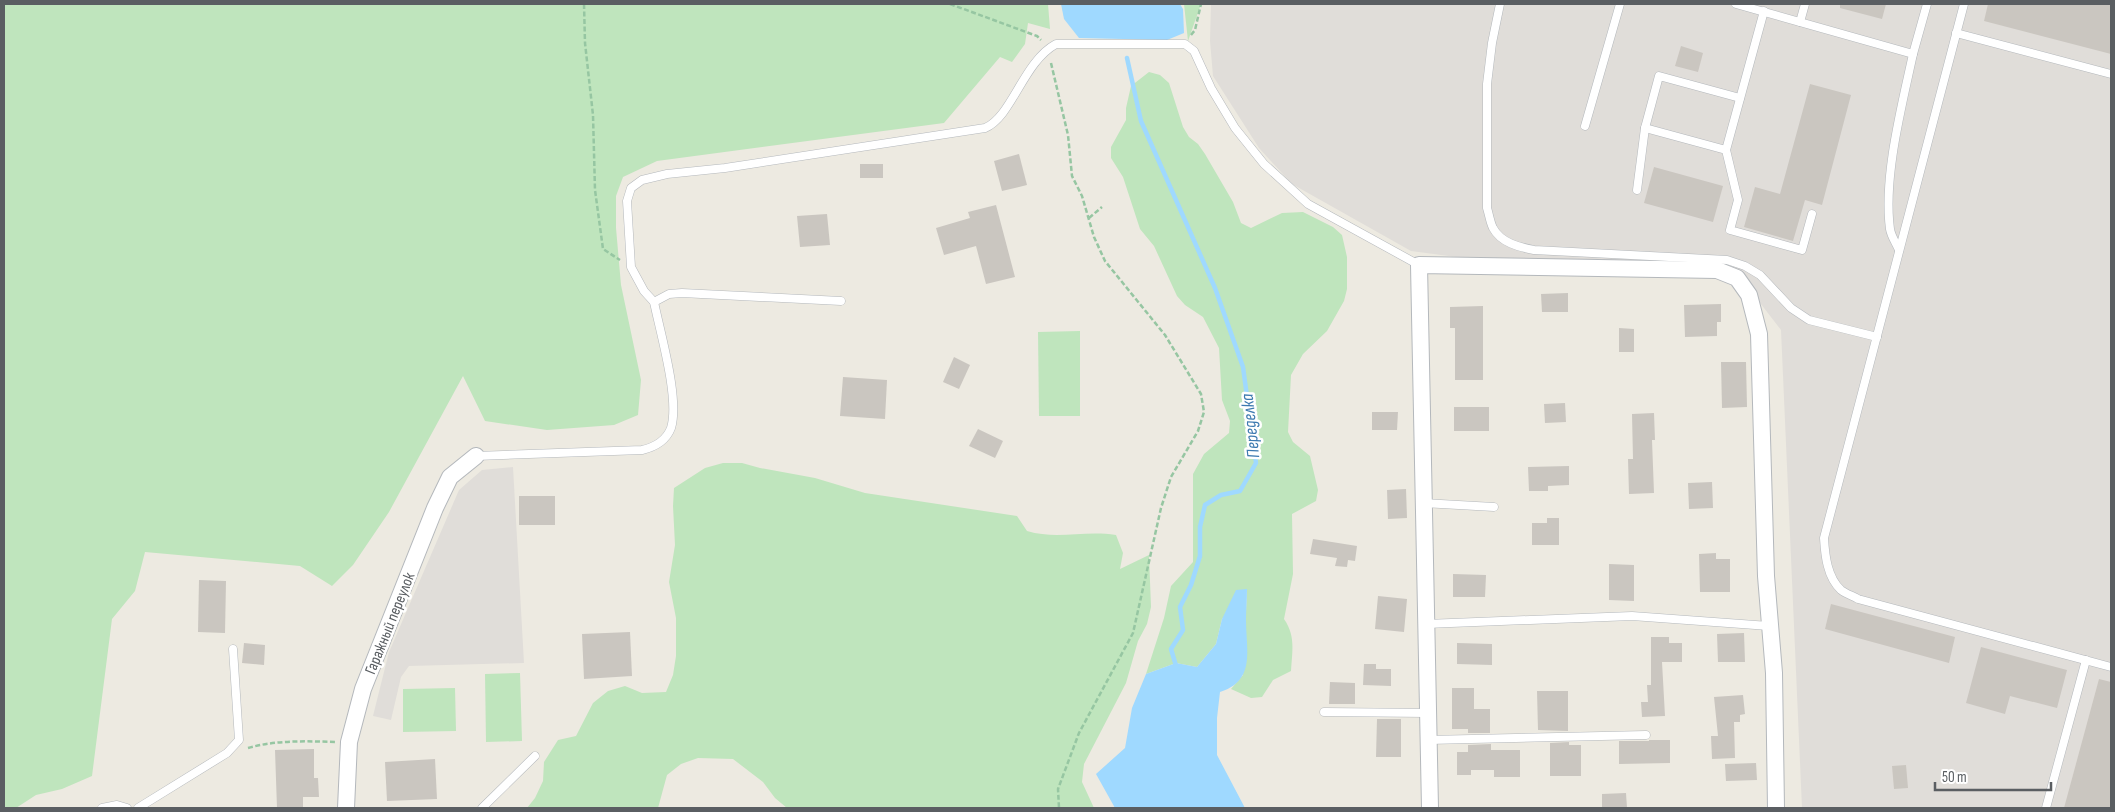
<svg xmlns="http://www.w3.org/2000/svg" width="2115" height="812" font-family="'Sofia Sans Condensed',sans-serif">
<rect width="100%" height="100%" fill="#edeae1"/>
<g fill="#e0ddd9">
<polygon points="1211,4 2111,4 2111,808 1802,808 1781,330 1754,295 1742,273 1464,258 1411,251 1292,184 1259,148 1213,76 1210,41"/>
<polygon points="513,467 524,663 409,666 401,677 391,720 373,716 389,652 459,490 482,470"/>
</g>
<g fill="#bfe5bd">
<polygon points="4,4 1048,4 1050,29 1028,23 1025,44 1012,62 1000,57 944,123 657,161 623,177 616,196 616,228 621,285 641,380 638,415 614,425 547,430 485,421 463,376 389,512 353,565 332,586 300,566 145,552 135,591 112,619 92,776 62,789 36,795 16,808 4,808"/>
<polygon points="1184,4 1201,4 1188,41"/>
<path d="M1149,72L1160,75L1169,83L1183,127L1189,137L1198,144L1205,154L1233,202L1241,223L1251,228L1282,213L1303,212L1333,227L1342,235L1347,257V289L1344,301L1327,331L1303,354L1291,375L1288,432L1293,442L1310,456L1318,490L1316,501L1292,514L1293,574L1284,619C1296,636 1292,652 1291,671L1273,680L1262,697L1251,698L1231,689L1243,675L1247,590L1222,619L1216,644L1197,667L1176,663L1146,674L1164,618L1171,586L1193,562V474L1204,454L1229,433L1230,421L1222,400L1219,348L1203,317L1185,305L1177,296L1154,246L1140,229L1123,177L1111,158V147L1126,120V108L1131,86Z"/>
<polygon points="1080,331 1080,416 1039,416 1038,332"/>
<path d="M723,463H742L760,468L815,478L865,493L1017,516L1027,531C1057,540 1084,530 1116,535L1123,553L1120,569L1149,555L1151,607L1147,624L1138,641L1126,683L1084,764L1082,782L1094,808H787L775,798L763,782L733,759L698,758L681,764L667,775L658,808H527L535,798L543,781L544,762L558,740L576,736L593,703L608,691L625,686L642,693L666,692L673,675L676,656V618L669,582L675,545L673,506L674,488L705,468Z"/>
<polygon points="520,673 522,741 486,742 485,674"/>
<polygon points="455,688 456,731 403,732 403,689"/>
</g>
<g fill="#9fd9ff">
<polygon points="1061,4 1180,4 1183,9 1184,33 1167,40 1079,38 1064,19"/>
<path d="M1247,589C1247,600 1246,610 1246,620C1246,650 1256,681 1220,692L1217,718V755L1245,808H1115L1096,774L1125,748L1132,708L1146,674L1176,663L1197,667L1216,644L1222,619L1236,590Z"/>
</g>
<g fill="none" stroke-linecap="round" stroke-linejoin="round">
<polyline stroke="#9fd9ff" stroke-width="4.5" points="1127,58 1141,121 1215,288 1243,367 1256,463 1240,491 1221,495 1205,505 1200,527 1200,556 1191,585 1180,607 1183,630 1171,649 1177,669"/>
</g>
<g fill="#cac6c0">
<polygon points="1840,4 1886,4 1882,19 1840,8"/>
<polygon points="1988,4 2111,4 2111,54 1984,21"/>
<polygon points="1681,46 1703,53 1698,72 1675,66"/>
<polygon points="1810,84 1851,95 1822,205 1805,200 1793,241 1744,227 1755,187 1780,194"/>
<polygon points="1019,154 1027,185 1002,191 994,161"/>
<rect x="860" y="164" width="23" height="14"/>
<polygon points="1654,167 1723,186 1713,222 1644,203"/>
<polygon points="996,205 1015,277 986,284 976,246 944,255 936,228 970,218 968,212"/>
<polygon points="827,214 830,245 800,247 797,216"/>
<polygon points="1568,293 1568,312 1542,312 1541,294"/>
<polygon points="1721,304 1721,322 1717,322 1717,336 1685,337 1684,305"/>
<polygon points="1483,306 1483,380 1455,380 1455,328 1450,328 1450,307"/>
<polygon points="1619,328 1634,329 1634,352 1619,352"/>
<polygon points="954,357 970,365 959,389 943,382"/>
<polygon points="1721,362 1746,362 1747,407 1722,408"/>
<polygon points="843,377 887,380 885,419 840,416"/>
<polygon points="1565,403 1566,422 1545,423 1544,404"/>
<rect x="1454" y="407" width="35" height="24"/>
<polygon points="1372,412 1398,412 1397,430 1372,430"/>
<polygon points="1654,413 1655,440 1652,440 1654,493 1629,494 1628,459 1633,459 1632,414"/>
<polygon points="978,429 1003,441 995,458 969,446"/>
<polygon points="1569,466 1569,485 1548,486 1548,491 1529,491 1528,467"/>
<polygon points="1712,482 1713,508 1689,509 1688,483"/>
<polygon points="1406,489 1407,518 1388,519 1387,490"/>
<rect x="519" y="496" width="36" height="29"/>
<polygon points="1547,518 1559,518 1559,545 1532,545 1532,523 1547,523"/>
<polygon points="1313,539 1357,546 1355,561 1348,560 1347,567 1335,566 1337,558 1310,554"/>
<polygon points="1716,553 1716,559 1730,559 1730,592 1700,592 1699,554"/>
<polygon points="1609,564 1634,565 1634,601 1609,600"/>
<polygon points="1453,574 1486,575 1485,597 1453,597"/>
<polygon points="199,580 226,581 225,633 198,632"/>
<polygon points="1378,596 1407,599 1404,632 1375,629"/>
<polygon points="1831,604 1955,637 1949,663 1825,629"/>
<polygon points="630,632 632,676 584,679 582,634"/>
<polygon points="1744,633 1745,662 1718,662 1717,634"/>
<polygon points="1651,637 1669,637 1669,643 1682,643 1682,662 1662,662 1665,716 1642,717 1641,702 1648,702 1647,685 1651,685"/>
<polygon points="244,643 265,645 264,665 242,663"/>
<polygon points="1457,643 1492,644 1492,665 1457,664"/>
<polygon points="1981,647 2067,670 2057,708 2010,696 2005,714 1966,703"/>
<polygon points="1364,664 1376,664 1376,669 1391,669 1391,686 1363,685"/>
<polygon points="2099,679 2111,682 2111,808 2064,808"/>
<polygon points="1330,682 1355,683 1355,704 1329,704"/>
<polygon points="1452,688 1474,688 1474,709 1490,709 1490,733 1468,733 1468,729 1452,729"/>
<polygon points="1537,691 1568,691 1568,731 1538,730"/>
<polygon points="1743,695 1745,714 1740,715 1740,722 1734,722 1735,758 1712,759 1711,736 1718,736 1714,697"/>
<polygon points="1377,719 1401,719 1401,757 1376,757"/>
<polygon points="1649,740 1670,740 1670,763 1619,764 1619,741 1649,741"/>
<polygon points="1569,742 1569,745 1581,745 1581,776 1550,776 1550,743"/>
<polygon points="1491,744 1491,750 1520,750 1520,777 1494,777 1494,770 1471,770 1471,775 1457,775 1457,752 1468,752 1468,745"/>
<polygon points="314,749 314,778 318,778 319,797 303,797 303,808 277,808 275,750"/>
<polygon points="435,759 437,799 387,801 385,762"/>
<polygon points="1756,763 1757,780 1726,781 1725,764"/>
<polygon points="1906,765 1908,788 1894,789 1892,766"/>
<polygon points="1626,793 1627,808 1602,808 1602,794"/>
</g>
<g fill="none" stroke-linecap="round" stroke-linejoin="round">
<g stroke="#b4b8bc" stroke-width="9">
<g id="lane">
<path d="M1500,4L1492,43L1487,84V208C1489,214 1490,222 1493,228C1501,243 1519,247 1534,250L1727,260L1745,266L1760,275L1791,308L1809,320L1877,337"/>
<polyline points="1736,4 1913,54 1927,4"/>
<path d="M1964,4L1824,538C1825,555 1827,577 1841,590C1846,594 1853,596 1858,599L2111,667"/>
<polyline points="1800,22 1805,4"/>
<polyline points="1956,33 2111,74"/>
<polyline points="1585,126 1620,4"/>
<polyline points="1645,128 1726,150 1764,11"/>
<polyline points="1726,150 1738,200 1730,230 1802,250 1812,214"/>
<polyline points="1637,190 1645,128 1659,76 1740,98"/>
<path d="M1899,250C1896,243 1891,236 1890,229C1883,177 1902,105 1913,54"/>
<polyline points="654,302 669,294 682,293 841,301"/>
<path d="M476,456L642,450C655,447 666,441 671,428C680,399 660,332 654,302L644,291L631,267L627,201L631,188L642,180L667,174L725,168L985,128C1012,117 1023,62 1056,44H1185L1194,51L1211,88L1235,128L1264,164L1308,204L1419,265"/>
<polyline points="1423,503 1494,507"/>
<polyline points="1426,624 1632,616 1769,626"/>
<polyline points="1324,712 1428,713"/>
<polyline points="1428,740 1646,735"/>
<polyline points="102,808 117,805 127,808"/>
<polyline points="138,808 227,753 239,740 233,649"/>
<polyline points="482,808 535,756"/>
<polyline points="2046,808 2086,660"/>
</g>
</g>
<g stroke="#b4b8bc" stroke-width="18">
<g id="street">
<polyline points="346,808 349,742 363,689 435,508 450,477 476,456"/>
<polyline points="1430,808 1419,265 1717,270 1737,278 1749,295 1759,334 1766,576 1774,673 1776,808"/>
</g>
</g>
<g stroke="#96c6a2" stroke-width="2.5" stroke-dasharray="5 2.5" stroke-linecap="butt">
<polyline points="584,4 585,43 593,115 595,190 603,249 620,260"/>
<polyline points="950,4 1037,36 1041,40"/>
<polyline points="1191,35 1195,30 1201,4"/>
<polyline points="1051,63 1068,135 1072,176 1082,196 1094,237 1105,261 1165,335 1201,394 1204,412 1198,431 1171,477 1161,508 1133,633 1079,733 1058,789 1059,808"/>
<polyline points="1089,218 1102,207"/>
<path d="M248,748C276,740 306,741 335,742"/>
</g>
<use href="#lane" stroke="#fff" stroke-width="8"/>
<use href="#street" stroke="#fff" stroke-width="16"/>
</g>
<g text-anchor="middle" stroke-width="5" stroke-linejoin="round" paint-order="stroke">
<g font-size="16" fill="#5a5e62" stroke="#fff">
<text transform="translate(389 623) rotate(-68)" y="6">Гаражный переулок</text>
</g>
<g font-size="18" font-style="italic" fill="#3d7ab0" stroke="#fff">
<text transform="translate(1250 426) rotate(-96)" y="6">Переделка</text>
</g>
</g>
<rect width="2115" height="812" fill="none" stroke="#5a5e62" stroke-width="10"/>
<path d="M1935 782v8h116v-8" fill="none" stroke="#5a5e62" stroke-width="2.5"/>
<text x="1942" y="782" font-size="15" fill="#5a5e62" stroke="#ffffff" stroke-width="4" paint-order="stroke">50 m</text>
</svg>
